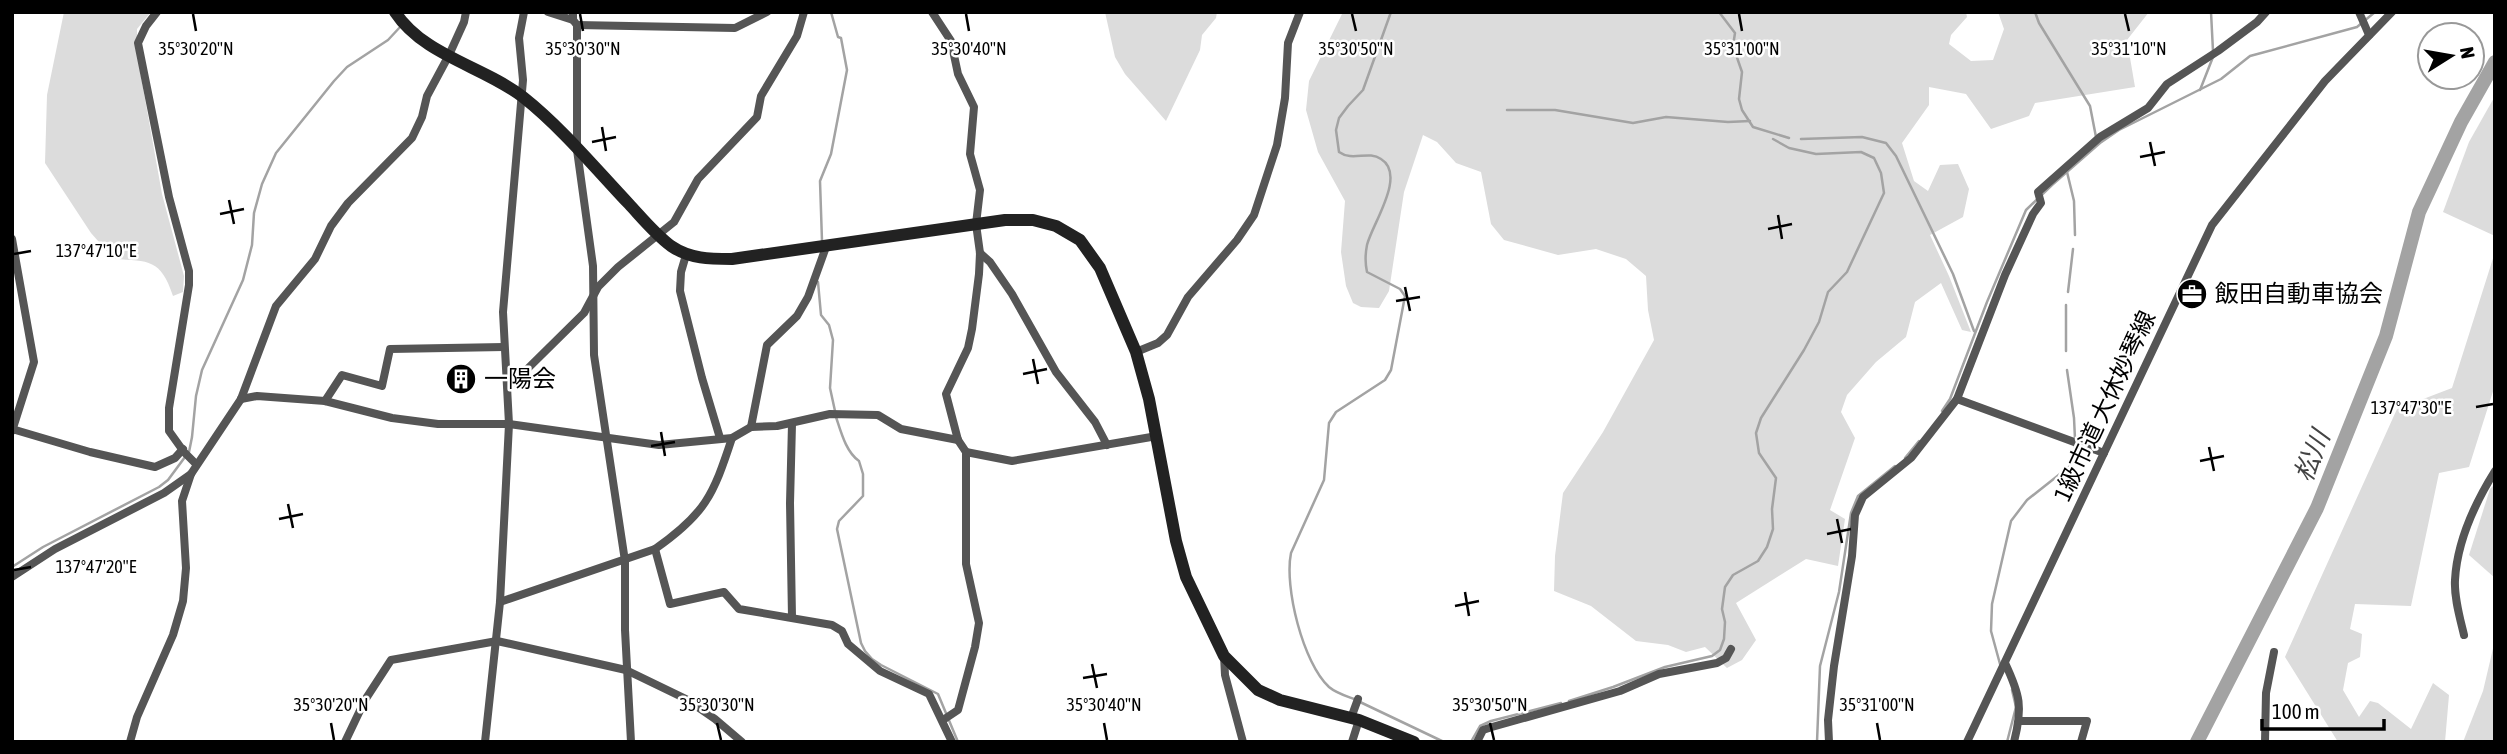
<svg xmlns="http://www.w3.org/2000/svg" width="2507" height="754" font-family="'Asap Condensed','Noto Sans JP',sans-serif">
<rect width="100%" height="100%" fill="#fff"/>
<g fill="#dcdcdc">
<path d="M64,12H151L137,29V54L162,194L184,276L183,292L173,296C161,259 149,261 114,259L91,233L45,163L47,95Z"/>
<polygon points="1105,12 1217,12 1216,18 1202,35 1200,50 1166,121 1125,74 1115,57"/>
<polygon points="1343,12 1966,12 1967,17 1951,35 1949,44 1971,61 1993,60 2004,29 1998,12 2149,12 2127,40 2135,87 2035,103 2029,116 1991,129 1966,94 1929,87 1929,105 1902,143 1914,181 1928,191 1940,165 1958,164 1969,189 1963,217 1930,235 1949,276 1971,332 1962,330 1941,283 1915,302 1906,337 1876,362 1847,395 1841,412 1855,438 1830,510 1845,519 1838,566 1806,559 1736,603 1756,640 1742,660 1727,668 1705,647 1686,652 1668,645 1636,641 1591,606 1554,591 1555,556 1563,493 1603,432 1654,340 1648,310 1646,276 1626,259 1596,249 1558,255 1504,240 1491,224 1481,172 1456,163 1437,142 1423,135 1404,192 1389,291 1379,308 1361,307 1353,303 1346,286 1341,252 1345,201 1318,152 1306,110 1309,81"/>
<polygon points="2495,96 2495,236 2443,212 2469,142"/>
<polygon points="2495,252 2495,385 2469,467 2439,473 2411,606 2355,604 2350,629 2362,634 2360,657 2348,663 2343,690 2359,717 2370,701 2378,703 2411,729 2433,683 2449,695 2445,742 2338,742 2285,657 2397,409 2452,388"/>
<polygon points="2495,484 2495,578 2469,555 2490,489"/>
<polygon points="2495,640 2495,742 2463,742 2483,691"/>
</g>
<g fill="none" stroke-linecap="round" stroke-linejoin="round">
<g stroke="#a3a3a3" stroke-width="2.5">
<polyline points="1719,12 1735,33 1733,46 1742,72 1739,99 1742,110 1753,127 1789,138"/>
<polyline points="2035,12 2039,23 2090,106 2096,137"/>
<polyline points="2211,12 2213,51"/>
<polyline points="2200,90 2213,57"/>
<polyline points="1507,110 1555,110 1633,123 1666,117 1728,122 1750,121"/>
<polyline points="1801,139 1862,137 1886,143 1896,156 1953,274 1974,331"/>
<polyline points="2067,172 2074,201 2075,235"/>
<polyline points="822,241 820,181 831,154 847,70 841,38 838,37 831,12"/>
<polyline points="818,282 821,315 829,325 833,340 830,388 835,411"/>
<polyline points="2068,292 2073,249"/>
<polyline points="2066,351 2066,305"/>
<polyline points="2067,370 2074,418 2075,439"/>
<polyline points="1942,411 1950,399 1987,302 2026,210 2052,185 2100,143 2119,130 2221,79 2250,56 2357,27 2375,12"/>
<path d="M836,417C841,432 846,452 859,461L863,474V496L839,521L837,529L861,643L865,651L872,659L881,665L938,694L958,742"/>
<polyline points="189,452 192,437 196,396 202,370 243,280 252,245 254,213 262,184 276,153 334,81 347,67 388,40 401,26"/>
<polyline points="1905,458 1919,441"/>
<polyline points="12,567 43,547 159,487 168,480 185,457"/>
<polyline points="2000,664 1991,631 1992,604 2011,521 2027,500 2070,466 2075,446"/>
<path d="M1354,699C1346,696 1336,693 1329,687C1303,663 1284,587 1291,553L1324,480L1329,423L1336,412L1385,380L1391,370L1405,296L1400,289L1367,272C1365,263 1365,255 1367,245C1372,224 1407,175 1381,159C1368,150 1353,162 1339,152L1336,130L1339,118L1348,106L1363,90L1391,12"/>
<polyline points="1569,701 1613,687 1665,667 1712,656 1720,650 1724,639 1725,622 1722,609 1725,587 1733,575 1758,561 1767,547 1773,529 1772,509 1776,478 1759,453 1756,433 1761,418 1804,350 1819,322 1828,292 1847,272 1884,193 1881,173 1874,158 1861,152 1816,154 1789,148 1773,139"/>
<polyline points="1360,702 1444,742"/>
<polyline points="1472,740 1480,726 1491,721 1561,703"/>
<polyline points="1817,742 1820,666 1839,592 1851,513 1858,496 1895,466"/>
<polyline points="2007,742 2016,707 2012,690"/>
</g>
<polyline stroke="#a3a3a3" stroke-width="14" points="2197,742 2317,508 2386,336 2419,212 2461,122 2495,62"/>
<g stroke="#555" stroke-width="8">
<polyline points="157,12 146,26 138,43 169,197 189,271 189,285 169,408 169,431 184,452 196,464"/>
<polyline points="548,12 573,20"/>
<polyline points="573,12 573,20 577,25 577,150 593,266 594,355 625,561 625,630 631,742"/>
<polyline points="932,12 951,41 958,74 974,107 970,154 980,190 976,224 980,253 979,274 972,329 968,348 946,394 958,440 966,452 966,564 979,623 975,647 958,710 943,720"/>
<polyline points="2359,12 2369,35"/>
<polyline points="577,25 735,28 767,12"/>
<polyline points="12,239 34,362 12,431"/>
<polyline points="980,253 990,262 1012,294 1056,372 1095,422 1107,445"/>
<polyline points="686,255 681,272 680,291 702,378 720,438"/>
<polyline points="1136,352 1158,343 1167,335 1188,297 1237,240 1254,215 1277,145 1285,98 1288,43 1300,12"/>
<polyline points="508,388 584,313 598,287 618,267 674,222 698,179 757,117 761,96 797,36 804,12"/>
<polyline points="241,399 257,396 325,401 392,418 438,424 509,424 659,445 732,438 751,427 777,426 830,414 878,415 901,429 958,440"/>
<polyline points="1957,399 2104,453"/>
<polyline points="325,401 342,375 382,386 390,349 504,347"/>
<polyline points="751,427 767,345 797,316 808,297 826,247"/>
<polyline points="12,429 90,452 155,467 175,458 183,449"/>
<polyline points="966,452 1012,461 1157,436"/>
<polyline points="655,549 670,604 724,592 739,609 832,625 842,631 848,644 880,671 929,694 952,742"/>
<polyline points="12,577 55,549 164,493 191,474"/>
<path d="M500,602L655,549C705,514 713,496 732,438"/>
<polyline points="792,617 790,503 792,424"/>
<path d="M2464,635C2460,618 2454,598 2455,580C2457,542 2475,503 2495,471"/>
<polyline points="1224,656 1225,675 1243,742"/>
<path d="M2005,663C2020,695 2023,707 2014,742"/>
<polyline points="1351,718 1358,699"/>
<polyline points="2019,721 2087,721 2081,742"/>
<polyline points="130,742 137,717 173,635 183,601 186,568 182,501 191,474 241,399 276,306 315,259 331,226 348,203 412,138 422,117 427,96 449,55 464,22 466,12"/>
<polyline points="345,742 365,700 391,660 497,641 626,670 686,699 715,719 742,742"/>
<polyline points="485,742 500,602 509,424 503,312 523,80 519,38 524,12"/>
<polyline points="1352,742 1359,720"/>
<polyline points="1477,742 1483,730 1492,727 1620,691 1659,674 1717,663 1726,658 1731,649"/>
<polyline points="1829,742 1828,720 1834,666 1852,556 1855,515 1863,497 1911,458 1957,399 2005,275 2033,214 2041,203 2038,192 2100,137 2148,108 2167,84 2218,51 2257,22 2266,12"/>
<polyline points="1967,742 2212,225 2325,81 2392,12"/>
<polyline points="2265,742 2266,693 2274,652"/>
</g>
<path stroke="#222" stroke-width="12" d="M395,12C424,56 483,66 523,97C562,128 595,168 629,204C642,218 655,234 671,246C690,259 710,259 732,259L1005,220H1033L1056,226L1080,240L1100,268L1136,352L1149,399L1176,541L1186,577L1224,656L1258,690L1280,700L1359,720L1414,742"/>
</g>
<path fill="none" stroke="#000" stroke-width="2.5" d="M193,14L196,31M580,14L583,31M966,14L969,31M1352,14L1356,31M1739,14L1742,31M2125,14L2129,31M602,127L606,151M592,142L616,137M2150,142L2155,166M2140,157L2165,152M229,200L234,224M220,214L244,209M1778,215L1782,239M1768,229L1792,224M14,254L31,251M1405,287L1410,311M1396,301L1420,297M1033,359L1038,384M1023,374L1047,369M2476,407L2493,404M661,432L665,456M651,446L675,442M2209,447L2214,471M2200,461L2224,456M288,504L293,528M279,519L303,514M1837,519L1842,543M1827,534L1851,529M14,570L31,567M1465,592L1469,616M1455,606L1479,601M1092,664L1097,688M1083,678L1107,674M331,723L334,740M717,723L721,740M1104,723L1107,740M1490,723L1494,740M1877,723L1880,740"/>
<defs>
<g id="office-disc" transform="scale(1.575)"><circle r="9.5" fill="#000" stroke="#fff"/><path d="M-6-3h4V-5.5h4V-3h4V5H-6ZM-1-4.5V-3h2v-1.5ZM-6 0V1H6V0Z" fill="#fff"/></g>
<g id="building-disc" transform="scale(1.575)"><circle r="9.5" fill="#000" stroke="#fff"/><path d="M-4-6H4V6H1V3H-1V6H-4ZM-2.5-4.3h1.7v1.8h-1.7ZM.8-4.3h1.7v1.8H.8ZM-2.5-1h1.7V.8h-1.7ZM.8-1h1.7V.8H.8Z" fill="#fff"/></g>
</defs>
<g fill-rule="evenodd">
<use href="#office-disc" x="2192" y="294"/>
<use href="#building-disc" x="461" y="379"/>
</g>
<g text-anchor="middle" stroke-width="5" stroke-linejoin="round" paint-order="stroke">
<g font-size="24" fill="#000" stroke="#fff" text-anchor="start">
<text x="2215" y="302">飯田自動車協会</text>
<text x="484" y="387">一陽会</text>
</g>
<g font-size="24" fill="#000" stroke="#fff">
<text transform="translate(2105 406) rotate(-65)" y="8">1級市道 大休妙琴線</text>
</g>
<g font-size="26" font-style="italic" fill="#444" stroke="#fff">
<text transform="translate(2312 456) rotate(-68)" y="9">松川</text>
</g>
</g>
<g font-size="18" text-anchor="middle" fill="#000" stroke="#fff" stroke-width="5" stroke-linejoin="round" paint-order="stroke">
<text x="196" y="55">35°30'20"N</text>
<text x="583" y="55">35°30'30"N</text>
<text x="1356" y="55">35°30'50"N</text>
<text x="969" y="55">35°30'40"N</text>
<text x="1742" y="55">35°31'00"N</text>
<text x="2129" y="55">35°31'10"N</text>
<text x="96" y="257">137°47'10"E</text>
<text x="2411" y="414">137°47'30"E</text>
<text x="96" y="573">137°47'20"E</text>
<text x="331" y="711">35°30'20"N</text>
<text x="717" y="711">35°30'30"N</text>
<text x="1104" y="711">35°30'40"N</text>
<text x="1490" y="711">35°30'50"N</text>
<text x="1877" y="711">35°31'00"N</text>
</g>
<rect width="2507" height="754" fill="none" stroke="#000000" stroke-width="28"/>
<g transform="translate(2451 56) rotate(79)"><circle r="33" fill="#ffffff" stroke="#999999" stroke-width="2"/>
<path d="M0-5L12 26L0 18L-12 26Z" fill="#000000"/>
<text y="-10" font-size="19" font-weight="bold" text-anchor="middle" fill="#000000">N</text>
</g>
<path d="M2262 719v10h122v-10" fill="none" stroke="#000000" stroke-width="3.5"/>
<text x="2272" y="719" font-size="21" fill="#000000" stroke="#ffffff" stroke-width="5" paint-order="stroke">100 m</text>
</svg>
